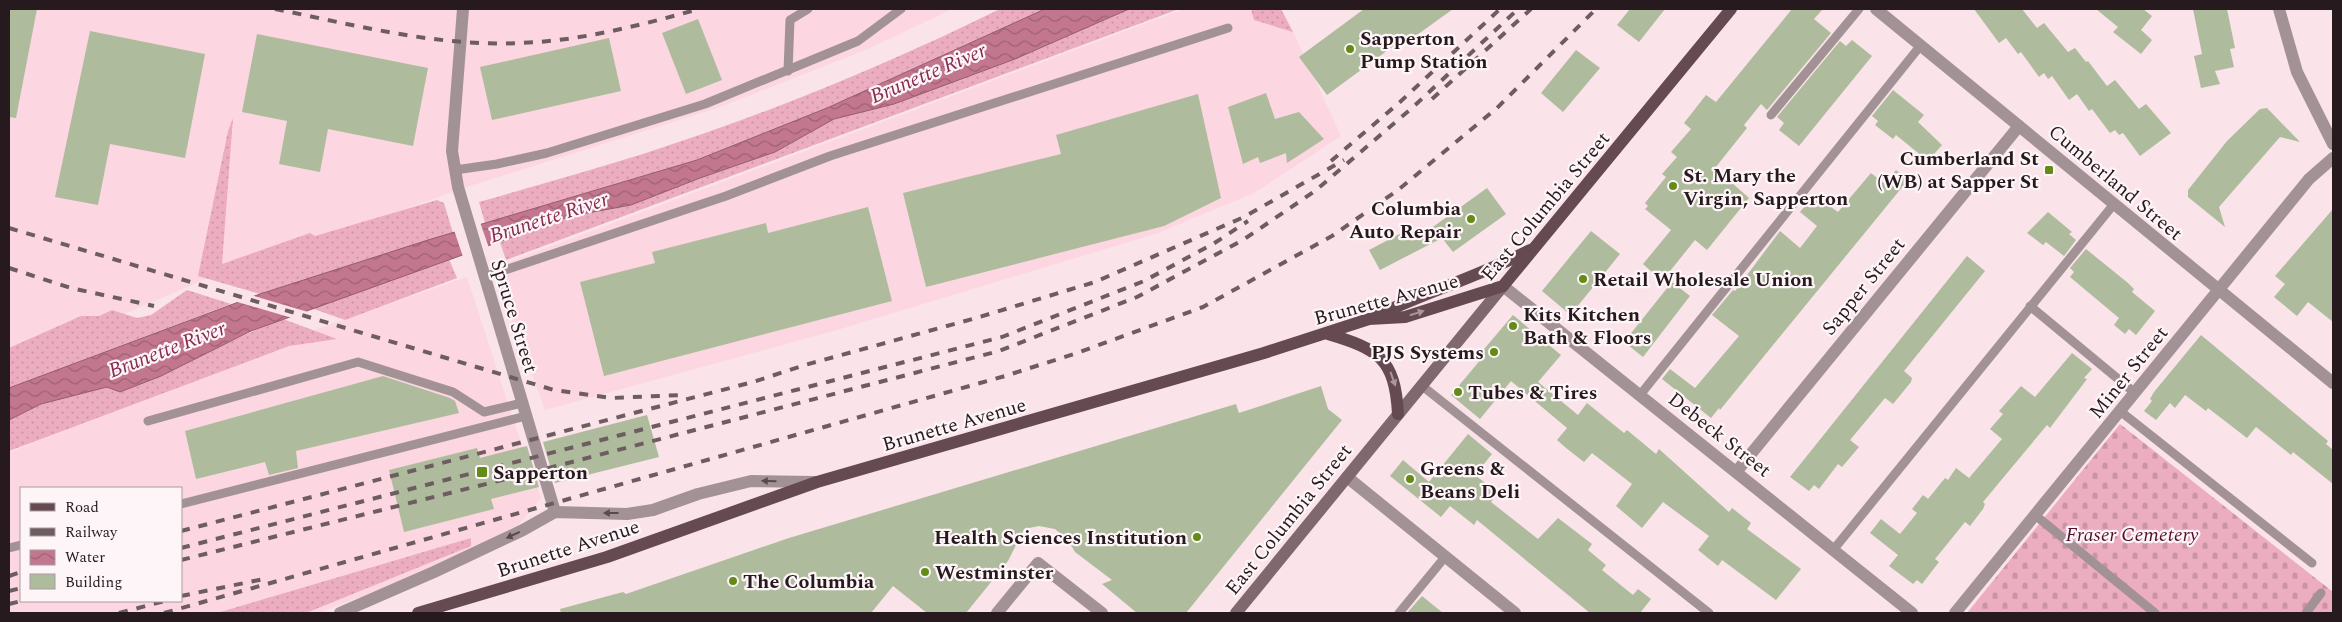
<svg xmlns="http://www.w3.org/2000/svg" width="2342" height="622" font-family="Spectral,serif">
<defs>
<pattern id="grass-dots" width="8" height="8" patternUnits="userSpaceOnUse" patternTransform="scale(1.25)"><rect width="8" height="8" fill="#ecadc0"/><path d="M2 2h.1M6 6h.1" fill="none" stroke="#ca94a5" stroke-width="1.8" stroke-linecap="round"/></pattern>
<pattern id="cemetery-stones" width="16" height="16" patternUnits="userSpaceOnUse" patternTransform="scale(1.25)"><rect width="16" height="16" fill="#ecadc0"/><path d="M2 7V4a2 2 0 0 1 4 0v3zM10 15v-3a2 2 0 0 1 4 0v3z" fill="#ca94a5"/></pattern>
<pattern id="water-waves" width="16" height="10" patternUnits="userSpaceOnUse" patternTransform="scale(1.25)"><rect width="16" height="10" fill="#c2778f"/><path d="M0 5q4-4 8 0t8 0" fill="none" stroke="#9e6174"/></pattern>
</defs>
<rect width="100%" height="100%" fill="#fae3e9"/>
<g fill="#fcd6e0" fill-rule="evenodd">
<polygon points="9,9 952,9 868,49 720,107 470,186 213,276 9,363"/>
<polygon points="1184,9 1252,9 1255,20 1293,32 1341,136 1254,193 1155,234 837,330 545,410 493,268"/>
<path d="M467,277L517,431L541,498L518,525L409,578L319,613H9V453L205,368ZM21,488H181V601H21Z"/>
</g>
<g fill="url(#grass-dots)">
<path d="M1000,9H1045L827,108L697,160L485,223L479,202C535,186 591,170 646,153C767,114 886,65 1000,9Z"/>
<polygon points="1129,9 1179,9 506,260 500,242 571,216 631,205 700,178 775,152 834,119 894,104 1015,59"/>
<polygon points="1251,9 1281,9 1293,32 1254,20"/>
<polygon points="233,118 222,264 310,233 315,236 437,200 444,203 453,233 260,294 198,276 228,131"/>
<polygon points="449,259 457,278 345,320 311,308"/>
<polygon points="187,290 231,304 9,388 9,348 81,316 99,316 112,310 137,318 151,315"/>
<path d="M283,319L337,339L289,346L9,451V420L41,404L107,387L120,392C176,371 227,340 283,319Z"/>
<polygon points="471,538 471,546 306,613 217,613"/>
</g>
<polygon fill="url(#cemetery-stones)" points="2120,424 2333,592 2333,613 1967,613"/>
<polygon fill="url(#water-waves)" stroke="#945b6d" points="1045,9 1129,9 1015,59 894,104 834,119 775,152 700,178 631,205 571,216 251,331 161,376 120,392 107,387 41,404 9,420 9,388 260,294 428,240 697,160 827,108"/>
<g fill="#fae3e9">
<polygon points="480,222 489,248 463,257 454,230"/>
<polygon points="251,295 308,312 292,318 234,301"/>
</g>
<g fill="#aebc9d">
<polygon points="9,9 37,9 16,118 9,117"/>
<polygon points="1364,9 1453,9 1410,40 1407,36 1327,95 1299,57"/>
<polygon points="1630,9 1665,9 1639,42 1617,25"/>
<polygon points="1792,9 1823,9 1814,19 1831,33 1767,110 1761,104 1744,125 1747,128 1715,168 1749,198 1707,250 1695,240 1662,281 1643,264 1671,230 1645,209 1648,206 1645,203 1666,177 1662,174 1677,157 1671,152 1691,129 1684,123 1706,95 1716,102"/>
<polygon points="1974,9 2022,9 2037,28 2044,23 2068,52 2075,48 2086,62 2088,61 2107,86 2115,80 2139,109 2146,104 2171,133 2140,156 2123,133 2119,135 2115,130 2110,133 2092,109 2089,111 2077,94 2069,100 2052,76 2048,79 2044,73 2039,77 2021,52 2018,54 2006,38 1999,43"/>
<polygon points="2096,9 2143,9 2152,16 2141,30 2152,40 2141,54 2113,32 2118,27"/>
<polygon points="2193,9 2227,9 2235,48 2230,49 2234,67 2215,71 2220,84 2201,88 2194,56 2202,54"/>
<polygon points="698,19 722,80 686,94 662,33"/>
<polygon points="90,31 205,54 185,158 110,144 98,205 55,197"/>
<polygon points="257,34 428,68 413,146 328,129 320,172 279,164 287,121 242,112"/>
<polygon points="609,38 621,91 492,120 480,67"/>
<polygon points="1852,40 1872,56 1799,146 1779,130 1784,123 1777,117 1840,41 1846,46"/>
<polygon points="1576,50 1600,68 1563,112 1541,93"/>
<polygon points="1893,90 1924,115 1918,122 1942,145 1928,161 1896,135 1893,139 1875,125 1878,121 1872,116"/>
<polygon points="1266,93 1275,119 1299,112 1324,139 1287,163 1286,153 1260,163 1258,157 1243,164 1228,107"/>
<polygon points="1198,94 1221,198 1164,226 926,287 903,193 1061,154 1056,135"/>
<polygon points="2267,108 2300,142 2280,137 2219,207 2225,227 2188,197 2188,190 2227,141 2260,109"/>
<polygon points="1896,170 1908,180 1720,410 1719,408 1711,418 1662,379 1670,369 1695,388 1739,336 1712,315 1733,290 1735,291 1780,231 1800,248 1817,226 1800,212 1814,195 1838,212 1871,173 1885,184"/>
<polygon points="1487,188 1506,214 1453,252 1442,238 1380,270 1369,250 1413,227 1419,237"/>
<polygon points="868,207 892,301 604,376 580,282 655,263 652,252 766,223 768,233"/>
<polygon points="2333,209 2333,322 2308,302 2297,316 2274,297 2285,284 2275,276"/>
<polygon points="2048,212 2072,232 2069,234 2076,240 2064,256 2046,242 2043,245 2027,233"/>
<polygon points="1591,231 1620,254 1572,313 1569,310 1567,312 1542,291"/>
<polygon points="2086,249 2128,283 2134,289 2132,292 2155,311 2136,335 2129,329 2125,334 2114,325 2119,318 2070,277 2074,272 2070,268"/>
<polygon points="1967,256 1985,271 1904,371 1912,378 1911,382 1893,404 1885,398 1850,440 1859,447 1842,467 1838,464 1819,489 1814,485 1809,491 1790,477"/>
<polygon points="1672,282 1690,296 1643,357 1624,342"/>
<polygon points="1513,315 1561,355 1538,382 1578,415 1587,403 1624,433 1627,430 1656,454 1659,449 1729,512 1732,508 1751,523 1747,529 1801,569 1776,600 1722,560 1718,566 1698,550 1709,536 1663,502 1642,528 1616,506 1632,484 1592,453 1584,462 1566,448 1557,440 1567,428 1511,381 1480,419 1451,395 1482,358 1479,355"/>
<polygon points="2201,335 2328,441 2326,444 2333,450 2333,484 2293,452 2291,455 2256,427 2247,438 2208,408 2206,411 2185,395 2175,408 2170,403 2156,420 2144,411 2152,401 2150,399 2154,392"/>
<polygon points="2072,353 2092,369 2084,378 2087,379 2050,428 2047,425 1983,502 1985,504 1983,509 1970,526 1965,522 1935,559 1939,562 1922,584 1917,580 1913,584 1889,566 1898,555 1870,533 1881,519 1900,534 1917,513 1912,509 1923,495 1928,499 1945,478 1948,480 1956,468 1969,478 2002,439 1990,429 2003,414 1999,411 2021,386 2035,397"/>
<polygon points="383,376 450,398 455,401 459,413 296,451 298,468 269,475 265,462 196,479 185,431"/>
<polygon points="1321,386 1328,409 1342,420 1186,613 1137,613 1102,584 1112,580 1075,552 1068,540 1055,529 1039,526 1024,529 1008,561 966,613 927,613 893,586 871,613 561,613 560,609 623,592 626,594 789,538 1236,404 1239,413"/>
<polygon points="647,415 659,457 555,483 543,442"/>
<polygon points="1468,434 1492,454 1475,475 1498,493 1491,502 1538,539 1558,518 1592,544 1588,550 1606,565 1602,570 1633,595 1638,589 1651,599 1640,613 1590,613 1477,520 1474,525 1450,506 1441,517 1390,476 1403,460 1429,482"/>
<polygon points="527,446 539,487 491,499 494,509 404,532 389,470 477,448 480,458"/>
<polygon points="1422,596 1443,613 1407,613"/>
</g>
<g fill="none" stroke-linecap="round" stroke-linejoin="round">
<g stroke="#a29296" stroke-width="9">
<polyline points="788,71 790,20 808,9"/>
<polyline points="1771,115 1859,9"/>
<polyline points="455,170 497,164 547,153 705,104 858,41 901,9"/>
<polyline points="484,277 726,196 830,156 1228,28"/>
<polyline points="2030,306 2135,393"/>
<polyline points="1421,385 1709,613"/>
<polyline points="1640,395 1921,45"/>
<polyline points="2120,411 2312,563"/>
<polyline points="148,421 358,362 453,392 484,412 522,403"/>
<polyline points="181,504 526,416"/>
<polyline points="2035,515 2155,613"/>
<polyline points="9,548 21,545"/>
<polyline points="1834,549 2114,204"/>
<polyline points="1399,613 1445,557"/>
<polyline points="2306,613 2321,593"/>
</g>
<g stroke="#a29296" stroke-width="12">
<polyline points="463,9 452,151 458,187 555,512"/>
<polyline points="1876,9 2333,383"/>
<polyline points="2279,9 2297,72 2333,144"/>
<polyline points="1503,286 1912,613"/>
<polyline points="1737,471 2019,126"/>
<polyline points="1347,477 1515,613"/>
<polyline points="340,613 434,572 523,530 555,512 627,514 653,510 698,494 751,481 815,482"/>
<polyline points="997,613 1038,563 1102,613"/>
<polyline points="1955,613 2309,179 2333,158"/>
</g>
<polyline stroke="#7f686e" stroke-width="12" points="1236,613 1503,286"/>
<g stroke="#654a52" stroke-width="12">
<path d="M1376,316C1426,292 1480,276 1530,250"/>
<path d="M1328,334C1378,349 1395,358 1398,414"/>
<polyline points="418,613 607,557 817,482 1264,353 1369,319 1405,317 1503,286 1731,9"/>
</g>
<g stroke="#6d5d61" stroke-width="4" stroke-dasharray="9 9" stroke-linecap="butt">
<path d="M275,9C355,25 438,47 520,43C581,41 641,25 699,9"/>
<polyline points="1432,99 1531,9"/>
<polyline points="1331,161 1400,102 1500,9"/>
<polyline points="9,228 554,390 612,398 681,395"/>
<polyline points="9,268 71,288 154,306"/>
<polyline points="181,531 753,382 805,365 976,318 1095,282 1244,217 1344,160"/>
<polyline points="181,548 1002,337 1144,281 1213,244 1248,221"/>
<polyline points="181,560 514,477 999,351 1137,297 1243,240 1315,191 1412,108 1518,9"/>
<polyline points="9,576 21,572"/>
<polyline points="9,591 21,588"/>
<polyline points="181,596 264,579"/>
<polyline points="9,604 21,601"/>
<polyline points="119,613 165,601"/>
<polyline points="164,613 1005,376 1077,353 1203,307 1332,236 1398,190 1497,108 1596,9"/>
</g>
</g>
<defs><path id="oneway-solid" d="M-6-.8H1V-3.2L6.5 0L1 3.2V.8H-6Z" transform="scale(1.25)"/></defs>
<g fill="#a9979c">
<use href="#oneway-solid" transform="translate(1417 313) rotate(-18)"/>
<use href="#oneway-solid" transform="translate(1393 379) rotate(70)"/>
</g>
<g fill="#584a4e">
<use href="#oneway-solid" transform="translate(769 481) rotate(-179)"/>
<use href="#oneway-solid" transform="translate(611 513) rotate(-180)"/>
<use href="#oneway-solid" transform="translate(513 535) rotate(155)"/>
</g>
<g fill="#648b16" stroke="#fdf5f7" stroke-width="2">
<circle cx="1350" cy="49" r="5"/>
<rect x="2044" y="165" width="10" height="10" rx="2.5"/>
<circle cx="1673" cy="186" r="5"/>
<circle cx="1471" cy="219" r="5"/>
<circle cx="1583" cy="279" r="5"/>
<circle cx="1513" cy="326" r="5"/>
<circle cx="1494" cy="352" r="5"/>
<circle cx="1458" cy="392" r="5"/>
<rect x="476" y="466" width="12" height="12" rx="2.5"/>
<circle cx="1410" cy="479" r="5"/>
<circle cx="1197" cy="537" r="5"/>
<circle cx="925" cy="572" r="5"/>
<circle cx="733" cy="581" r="5"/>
</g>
<g text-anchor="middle" stroke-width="4.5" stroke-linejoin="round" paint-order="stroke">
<g font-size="20" font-weight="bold" fill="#271a1e" stroke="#fdf5f7" text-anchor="start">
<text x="1360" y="45">Sapperton<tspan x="1360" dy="23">Pump Station</tspan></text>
<text x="2039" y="165" text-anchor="end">Cumberland St<tspan x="2039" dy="23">(WB) at Sapper St</tspan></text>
<text x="1683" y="182">St. Mary the<tspan x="1683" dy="23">Virgin, Sapperton</tspan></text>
<text x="1461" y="215" text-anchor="end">Columbia<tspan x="1461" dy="23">Auto Repair</tspan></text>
<text x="1593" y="286">Retail Wholesale Union</text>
<text x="1523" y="321">Kits Kitchen<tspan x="1523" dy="23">Bath &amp; Floors</tspan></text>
<text x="1484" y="359" text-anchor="end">PJS Systems</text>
<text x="1468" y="399">Tubes &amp; Tires</text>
<text x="1420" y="475">Greens &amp;<tspan x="1420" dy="23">Beans Deli</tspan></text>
<text x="493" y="479">Sapperton</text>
<text x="1187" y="544" text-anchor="end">Health Sciences Institution</text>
<text x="935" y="579">Westminster</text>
<text x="743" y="588">The Columbia</text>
</g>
<g font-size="20" fill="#271a1e" stroke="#fdf5f7">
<text transform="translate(2116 182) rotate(40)" y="7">Cumberland Street</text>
<text transform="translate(1545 206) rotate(-50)" y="7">East Columbia Street</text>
<text transform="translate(1863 286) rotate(-51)" y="7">Sapper Street</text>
<text transform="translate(1386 299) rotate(-15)" y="7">Brunette Avenue</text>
<text transform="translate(515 316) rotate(73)" y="7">Spruce Street</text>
<text transform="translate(2128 372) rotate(-51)" y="7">Miner Street</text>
<text transform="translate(954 424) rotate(-16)" y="7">Brunette Avenue</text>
<text transform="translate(1720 434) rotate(38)" y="7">Debeck Street</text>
<text transform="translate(1288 519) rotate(-51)" y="7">East Columbia Street</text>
<text transform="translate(568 548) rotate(-18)" y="7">Brunette Avenue</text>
</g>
<g font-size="20" font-style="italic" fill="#520e2b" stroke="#fdf5f7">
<text x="2132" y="541">Fraser Cemetery</text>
</g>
<g font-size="21" font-style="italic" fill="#862c4f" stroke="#fdf5f7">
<text transform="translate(928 73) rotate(-23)" y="7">Brunette River</text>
<text transform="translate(549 217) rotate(-18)" y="7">Brunette River</text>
<text transform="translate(167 349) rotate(-21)" y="7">Brunette River</text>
</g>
</g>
<rect width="2342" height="622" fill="none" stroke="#271a1e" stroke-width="20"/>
<rect x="20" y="487" width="162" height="115" fill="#fdf5f7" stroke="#a79da0"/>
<rect x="30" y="503" width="25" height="8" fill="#654a52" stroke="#a79da0"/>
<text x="65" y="512" font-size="15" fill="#271a1e">Road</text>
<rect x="30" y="528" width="25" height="8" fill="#6d5d61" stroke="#a79da0"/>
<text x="65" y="537" font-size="15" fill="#271a1e">Railway</text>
<rect x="30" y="550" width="25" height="15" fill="url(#water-waves)" stroke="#a79da0"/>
<text x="65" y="562" font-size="15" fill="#271a1e">Water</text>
<rect x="30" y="574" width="25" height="15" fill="#aebc9d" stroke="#a79da0"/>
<text x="65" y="587" font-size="15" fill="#271a1e">Building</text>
</svg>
